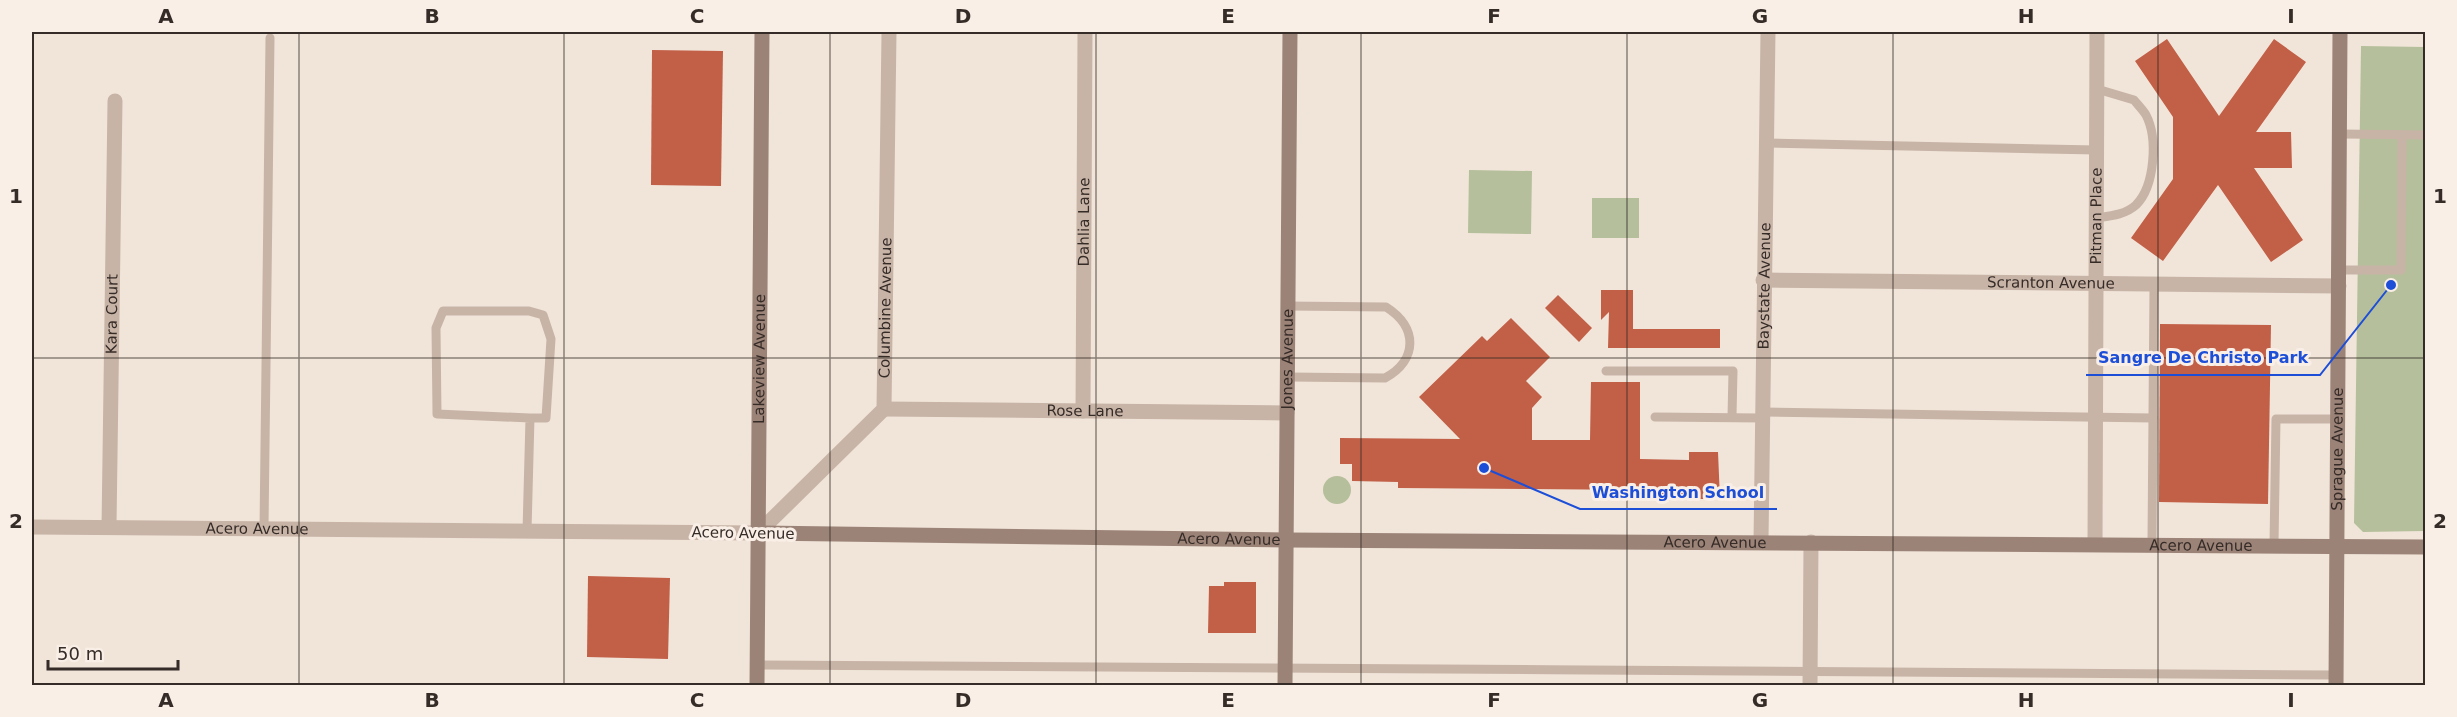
<svg xmlns="http://www.w3.org/2000/svg" width="2457" height="717" font-family="'DejaVu Sans',sans-serif">
<rect width="100%" height="100%" fill="#f1e5da"/>
<g fill="#b5bf9b">
<polygon points="2361,46 2425,47 2425,531 2363,532 2354,523"/>
<polygon points="1469,170 1532,171 1531,234 1468,233"/>
<rect x="1592" y="198" width="47" height="40"/>
<circle cx="1337" cy="490" r="14"/>
</g>
<g fill="#c25f47">
<polygon points="2167,39 2219,116 2274,39 2306,62 2256,132 2291,132 2292,168 2254,168 2303,240 2271,262 2218,185 2163,261 2131,238 2173,179 2173,117 2135,61"/>
<polygon points="652,50 723,51 721,186 651,185"/>
<polygon points="1601,290 1633,290 1633,329 1720,329 1720,348 1608,348 1609,312 1601,320"/>
<polygon points="1558,295 1592,328 1579,342 1545,308"/>
<polygon points="1511,318 1550,357 1526,381 1542,397 1532,408 1532,440 1590,440 1591,382 1640,382 1640,459 1689,460 1689,452 1718,452 1720,499 1648,499 1649,490 1398,488 1398,482 1352,481 1352,464 1340,464 1340,438 1460,439 1419,397 1482,336 1487,341"/>
<polygon points="2160,324 2271,325 2268,504 2159,502"/>
<polygon points="588,576 670,578 668,659 587,657"/>
<polygon points="1224,582 1256,582 1256,633 1208,633 1209,586 1224,586"/>
</g>
<g fill="none" stroke-linecap="round" stroke-linejoin="round">
<g stroke="#c8b4a7" stroke-width="9">
<polyline points="2341,134 2426,135"/>
<polyline points="1765,143 2097,150"/>
<path d="M2096,218C2110,216 2125,215 2136,205C2155,186 2158,138 2146,115C2143,110 2138,105 2134,100L2097,89"/>
<polyline points="2340,270 2401,270 2402,135"/>
<path d="M1287,306L1386,307C1418,327 1418,360 1385,378L1288,377"/>
<polyline points="1606,371 1733,371 1732,417"/>
<polyline points="1762,412 2153,418"/>
<polyline points="1655,417 1762,418"/>
<polyline points="264,529 270,38"/>
<polyline points="527,531 530,418 437,414 436,328 443,311 529,311 543,315 551,339 546,418 530,418"/>
<polyline points="2152,543 2154,285"/>
<polyline points="2274,545 2276,419 2338,419"/>
<path d="M757,665C1283,666 1810,673 2336,675"/>
</g>
<g stroke="#c8b4a7" stroke-width="15">
<path id="s1" d="M1763,280L2339,286"/>
<path id="s2" d="M884,409L1287,413"/>
<path id="s3" d="M1083,411L1085,32"/>
<path id="s4" d="M32,527L758,533L884,409L889,32"/>
<path id="s5" d="M109,527L115,101"/>
<path id="s6" d="M1761,541L1768,32"/>
<path id="s7" d="M2095,544L2097,32"/>
<polyline points="1810,686 1811,542"/>
</g>
<g stroke="#9c8378" stroke-width="15">
<path id="s8" d="M758,533L1288,540L2426,547"/>
<path id="s9" d="M757,686L762,32"/>
<path id="s10" d="M1285,686L1290,32"/>
<path id="s11" d="M2336,686L2340,32"/>
</g>
</g>
<path fill="none" stroke="#352b27" stroke-width="1.5" stroke-opacity="0.55" d="M299,32V686M564,32V686M830,32V686M1096,32V686M1361,32V686M1627,32V686M1893,32V686M2158,32V686M32,358H2426"/>
<g text-anchor="middle" stroke-width="6" stroke-linejoin="round" paint-order="stroke">
<g font-size="15" fill="#352b27" stroke="#f9efe7">
<text dy="5" stroke="none"><textPath href="#s7" startOffset="328">Pitman Place</textPath></text>
<text dy="5" stroke="none"><textPath href="#s3" startOffset="189">Dahlia Lane</textPath></text>
<text dy="5" stroke="none"><textPath href="#s1" startOffset="288">Scranton Avenue</textPath></text>
<text dy="5" stroke="none"><textPath href="#s6" startOffset="255">Baystate Avenue</textPath></text>
<text dy="5" stroke="none"><textPath href="#s4" startOffset="1004">Columbine Avenue</textPath></text>
<text dy="5" stroke="none"><textPath href="#s5" startOffset="213">Kara Court</textPath></text>
<text dy="5" stroke="none"><textPath href="#s9" startOffset="327">Lakeview Avenue</textPath></text>
<text dy="5" stroke="none"><textPath href="#s10" startOffset="327">Jones Avenue</textPath></text>
<text dy="5" stroke="none"><textPath href="#s2" startOffset="201">Rose Lane</textPath></text>
<text dy="5" stroke="none"><textPath href="#s11" startOffset="237">Sprague Avenue</textPath></text>
<text dy="5" stroke="none"><textPath href="#s4" startOffset="225">Acero Avenue</textPath></text>
<text transform="translate(743 533) rotate(1)" y="5">Acero Avenue</text>
<text dy="5" stroke="none"><textPath href="#s8" startOffset="471">Acero Avenue</textPath></text>
<text dy="5" stroke="none"><textPath href="#s8" startOffset="957">Acero Avenue</textPath></text>
<text dy="5" stroke="none"><textPath href="#s8" startOffset="1443">Acero Avenue</textPath></text>
</g>
</g>
<path fill="none" stroke="#1d4ed8" stroke-width="2" d="M2391 285L2320 375H2086M1484 468L1580 509H1777"/>
<g fill="#1d4ed8" stroke="#f9efe7" stroke-width="2">
<circle cx="2391" cy="285" r="6"/>
<circle cx="1484" cy="468" r="6"/>
</g>
<g font-size="16" text-anchor="middle" font-weight="bold" fill="#1d4ed8" stroke="#f9efe7" stroke-width="6" stroke-linejoin="round" paint-order="stroke">
<text x="2203" y="363">Sangre De Christo Park</text>
<text x="1678" y="498">Washington School</text>
</g>
<rect width="2457" height="717" fill="none" stroke="#f9efe7" stroke-width="66"/>
<path d="M48 660v9h130v-9" fill="none" stroke="#352b27" stroke-width="3"/>
<text x="57" y="660" font-size="18" fill="#352b27" stroke="#f9efe7" stroke-width="4.5" paint-order="stroke">50 m</text>
<rect x="33" y="33" width="2391" height="651" fill="none" stroke="#352b27" stroke-width="2"/>
<g font-size="20" text-anchor="middle" font-weight="bold" fill="#352b27">
<text x="166" y="23">A</text>
<text x="432" y="23">B</text>
<text x="697" y="23">C</text>
<text x="963" y="23">D</text>
<text x="1228" y="23">E</text>
<text x="1494" y="23">F</text>
<text x="1760" y="23">G</text>
<text x="2026" y="23">H</text>
<text x="2291" y="23">I</text>
<text x="16" y="203">1</text>
<text x="2440" y="203">1</text>
<text x="16" y="528">2</text>
<text x="2440" y="528">2</text>
<text x="166" y="707">A</text>
<text x="432" y="707">B</text>
<text x="697" y="707">C</text>
<text x="963" y="707">D</text>
<text x="1228" y="707">E</text>
<text x="1494" y="707">F</text>
<text x="1760" y="707">G</text>
<text x="2026" y="707">H</text>
<text x="2291" y="707">I</text>
</g>
</svg>
